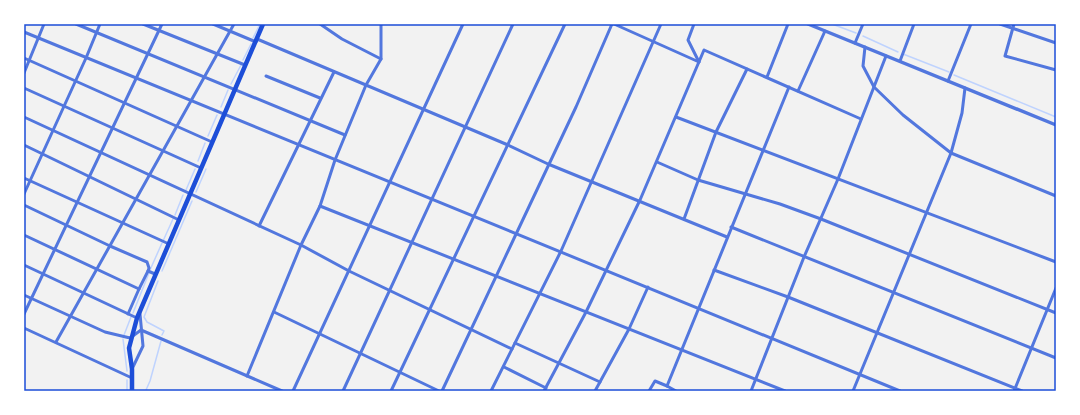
<svg xmlns="http://www.w3.org/2000/svg" width="1080" height="415" font-family="Helvetica,sans-serif">
<rect width="100%" height="100%" fill="#f2f2f2"/>
<g fill="none" stroke-linecap="round" stroke-linejoin="round">
<g stroke="#bfd3fe" stroke-width="1.5">
<polyline points="832,24 856,33"/>
<polyline points="863,36 898,52"/>
<polyline points="253,38 260,24"/>
<polyline points="903,54 949,72"/>
<polyline points="243,60 251,44"/>
<polyline points="954,75 1056,117"/>
<polyline points="231,84 241,65"/>
<polyline points="221,107 228,90"/>
<polyline points="208,136 217,115"/>
<polyline points="198,161 205,143"/>
<polyline points="186,190 195,169"/>
<polyline points="196,192 206,169"/>
<polyline points="175,215 183,195"/>
<polyline points="163,241 173,219"/>
<polyline points="150,270 162,243"/>
<polyline points="162,271 192,201"/>
<polyline points="158,281 144,317 147,322 164,331 162,335"/>
<polyline points="133,313 149,273"/>
<polyline points="124,335 131,317"/>
<polyline points="123,339 127,371"/>
<polyline points="146,390 150,381 161,341"/>
<polyline points="127,391 127,380"/>
</g>
<g stroke="#5277de" stroke-width="3">
<polyline points="76,24 345,135"/>
<polyline points="143,24 245,65"/>
<polyline points="213,24 256,42"/>
<polyline points="381,24 381,59"/>
<polyline points="614,24 699,62"/>
<polyline points="694,24 688,40 699,62"/>
<polyline points="1000,24 1056,43"/>
<polyline points="1014,24 1005,56 1056,70"/>
<polyline points="24,32 900,391"/>
<polyline points="257,39 508,145 548,164 727,237"/>
<polyline points="855,43 863,24"/>
<polyline points="865,47 863,66 874,87 903,115 951,153 1056,196"/>
<polyline points="24,58 212,142"/>
<polyline points="900,61 914,24"/>
<polyline points="24,73 44,24"/>
<polyline points="266,76 320,98"/>
<polyline points="767,77 788,24"/>
<polyline points="948,81 971,24"/>
<polyline points="24,88 201,168"/>
<polyline points="798,91 825,31"/>
<polyline points="24,117 301,245 349,271 512,349"/>
<polyline points="676,117 1056,262"/>
<polyline points="24,145 179,220"/>
<polyline points="657,162 698,180 780,204 821,219 1056,313"/>
<polyline points="24,178 169,244"/>
<polyline points="24,194 86,58 100,24"/>
<polyline points="24,205 110,246 147,262 149,268 148,271 155,274"/>
<polyline points="320,206 785,391"/>
<polyline points="684,219 716,132 747,69"/>
<polyline points="259,226 334,72"/>
<polyline points="731,227 1056,358"/>
<polyline points="24,235 139,289 128,314"/>
<polyline points="24,265 137,318"/>
<polyline points="714,270 788,297 1022,391"/>
<polyline points="139,289 148,271"/>
<polyline points="24,295 105,332 130,338 141,330 282,391"/>
<polyline points="274,312 439,391"/>
<polyline points="24,314 162,24"/>
<polyline points="24,328 132,378"/>
<polyline points="56,342 234,24"/>
<polyline points="515,343 600,382"/>
<polyline points="504,367 546,388"/>
<polyline points="132,369 143,346 140,314"/>
<polyline points="247,376 301,245 320,206 335,160 366,85 381,59 342,39 320,24"/>
<polyline points="667,386 676,391"/>
<polyline points="293,391 463,24"/>
<polyline points="343,391 513,24"/>
<polyline points="391,391 565,24"/>
<polyline points="442,391 576,107 612,24"/>
<polyline points="491,391 561,251 661,24"/>
<polyline points="544,391 586,312 640,200 704,50 861,119"/>
<polyline points="595,391 629,329 648,287"/>
<polyline points="649,391 655,381 667,386 789,87"/>
<polyline points="751,391 804,257 838,179 886,56"/>
<polyline points="853,391 951,153 962,113 965,88"/>
<polyline points="1014,391 1056,288"/>
</g>
<polyline stroke="#5277de" stroke-width="3.5" points="808,24 1056,125"/>
<polyline stroke="#1d4ed8" stroke-width="4.5" points="132,391 132,369 129,348 137,318 263,24"/>
</g>
<rect width="1080" height="415" fill="none" stroke="#ffffff" stroke-width="50"/>
<rect x="25" y="25" width="1030" height="365" fill="none" stroke="#1d4ed8" stroke-width="1.5"/>
</svg>
